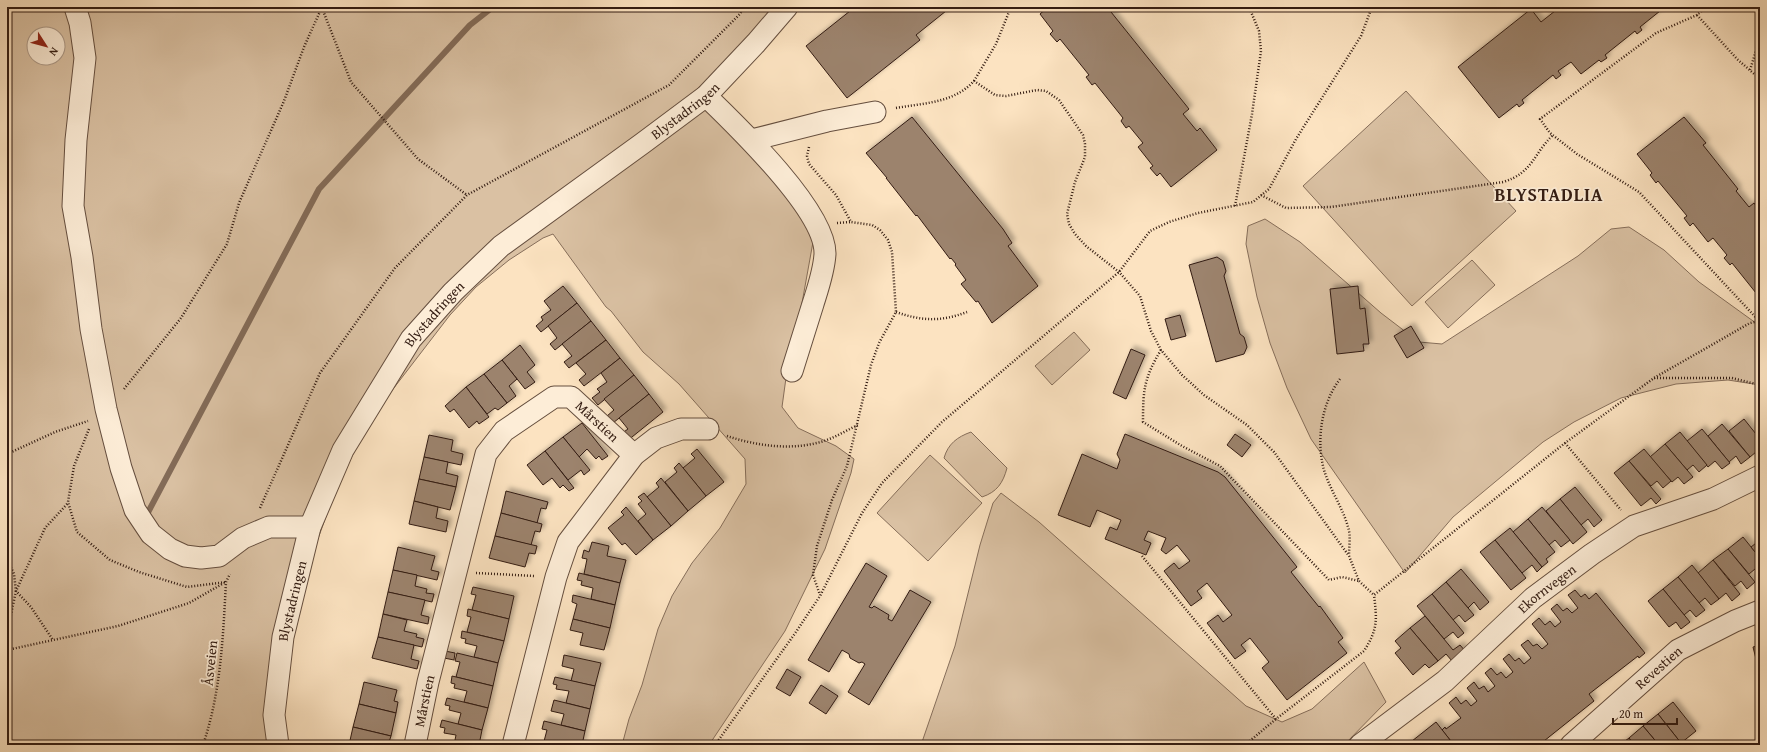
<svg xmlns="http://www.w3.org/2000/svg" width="1767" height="752" font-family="'Gentium Book Plus',serif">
<defs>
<filter id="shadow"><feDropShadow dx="3.5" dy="-3.5" stdDeviation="2" flood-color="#0004"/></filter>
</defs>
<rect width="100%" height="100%" fill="#fce3c1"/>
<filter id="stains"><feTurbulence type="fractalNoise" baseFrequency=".005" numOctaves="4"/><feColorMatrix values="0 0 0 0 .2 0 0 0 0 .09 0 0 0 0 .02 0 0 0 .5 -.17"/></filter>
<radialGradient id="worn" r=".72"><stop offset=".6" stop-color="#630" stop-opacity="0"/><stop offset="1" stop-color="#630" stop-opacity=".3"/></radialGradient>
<g fill="#dac1a3" stroke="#866e5a" fill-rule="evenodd">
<path d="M7,7H774L718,100L801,205L813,242L802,303L789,356L782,407L798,428L836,446L854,459L851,473L825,549L785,631L709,745H622L629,719L642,685L658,629L672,596L692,563L720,528L746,484L745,459L679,384L643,352L611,311L606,307L553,234L543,238L509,260L476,287L450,315L370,419L336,489L294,605L283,693L286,745H7ZM34,34H58V58H34Z"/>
<polygon points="1406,91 1516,211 1412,306 1303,186"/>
<polygon points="1265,219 1300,242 1381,313 1419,342 1442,344 1578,256 1611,229 1629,227 1664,250 1699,282 1760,326 1760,385 1728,380 1676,384 1621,398 1574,422 1543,442 1453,517 1405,573 1311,439 1287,388 1270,343 1257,297 1246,244 1248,226"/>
<polygon points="1472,260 1495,285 1448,328 1425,302"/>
<polygon points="1074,332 1090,350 1052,385 1035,366"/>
<path d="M971,432L1007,468C1003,483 997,492 982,497L944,458C948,444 957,437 971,432Z"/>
<polygon points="930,455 982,503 928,561 877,513"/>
<polygon points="1001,493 1039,522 1246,706 1282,722 1312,709 1364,662 1386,702 1344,745 921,745 955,646 980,545 993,503"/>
</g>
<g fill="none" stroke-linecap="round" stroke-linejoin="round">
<polyline stroke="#836b58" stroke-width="6" points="145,518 319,189 470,25 493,7"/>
</g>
<g fill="#9c836d" stroke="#331c12" filter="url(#shadow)">
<polygon points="855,7 951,7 916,35 920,40 847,98 806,46"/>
<polygon points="1048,7 1107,7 1189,109 1183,114 1197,131 1200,128 1217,150 1171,187 1160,173 1157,176 1150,168 1153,166 1138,147 1143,143 1129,126 1126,128 1121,121 1123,118 1095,83 1092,85 1086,77 1089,75 1060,39 1057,42 1050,34 1053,31 1040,14"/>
<polygon points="1560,7 1665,7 1640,27 1642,30 1637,34 1635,31 1605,55 1607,58 1601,62 1599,60 1581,74 1571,62 1558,71 1561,75 1556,79 1553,75 1522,100 1524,103 1519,107 1517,104 1499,118 1458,67 1531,9 1541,22"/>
<polygon points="912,117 1003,229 1012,243 1008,246 1038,286 992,323 978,301 976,302 961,284 966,280 955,265 956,264 951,258 950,259 917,215 916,216 886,178 887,178 866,153"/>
<polygon points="1684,117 1706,143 1703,145 1738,189 1736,191 1749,207 1754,203 1760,211 1760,298 1732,263 1730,265 1724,258 1727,255 1713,238 1708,242 1693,223 1690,226 1684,218 1687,216 1658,181 1656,183 1650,175 1652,173 1637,154"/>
<polygon points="1217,257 1223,261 1226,271 1224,276 1240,334 1244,337 1247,347 1244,354 1216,362 1189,265"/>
<polygon points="563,286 577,303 541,332 536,326 543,320 541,317 551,310 544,301"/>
<polygon points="1358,286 1360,309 1365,308 1369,344 1363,344 1364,351 1337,354 1330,289"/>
<polygon points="577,303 591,321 555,350 550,344 557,338 548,326"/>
<polygon points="1180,315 1186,336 1171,340 1165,319"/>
<polygon points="591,321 606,340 569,368 564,362 572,356 562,344"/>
<polygon points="1411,326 1424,348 1407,358 1394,336"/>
<polygon points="606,340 620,358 584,386 579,380 586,374 576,363"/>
<polygon points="520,345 535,365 527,372 535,382 525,389 502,360"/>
<polygon points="1131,349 1145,355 1126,399 1113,393"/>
<polygon points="620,358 634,375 598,405 592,398 600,392 597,389 607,382 601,373"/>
<polygon points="502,360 517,379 509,386 516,396 507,403 484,374"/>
<polygon points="484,374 507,403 498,410 495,408 487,414 466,387"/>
<polygon points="634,375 649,394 613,423 607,416 614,410 604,399"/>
<polygon points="466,387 489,417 479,424 477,421 469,428 454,409 450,412 445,406"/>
<polygon points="649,394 663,412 627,441 621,434 628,429 619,418"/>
<polygon points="1744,419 1760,439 1760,456 1756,452 1750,457 1729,431"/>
<polygon points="582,423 608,456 602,460 599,456 596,459 587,449 579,457 563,437"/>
<polygon points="1722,424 1750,457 1741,464 1736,456 1729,462 1708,436"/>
<polygon points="1702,429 1730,463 1722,469 1715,461 1708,467 1687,441"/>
<polygon points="1680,432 1707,465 1699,472 1693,465 1687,470 1665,444"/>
<polygon points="1125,434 1218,472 1225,477 1297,567 1291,572 1319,607 1320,606 1343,638 1338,642 1347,653 1287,700 1262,668 1269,662 1250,638 1241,645 1246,651 1235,659 1207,623 1218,615 1223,622 1232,615 1207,583 1197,591 1202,598 1191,606 1164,571 1174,563 1179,569 1190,561 1177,545 1166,554 1161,550 1166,538 1148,531 1144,540 1151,543 1146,555 1105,539 1110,527 1117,530 1121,520 1097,510 1090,527 1058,515 1082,454 1117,469 1120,460 1117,454"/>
<polygon points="1235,434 1251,445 1242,457 1227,445"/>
<polygon points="429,435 453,440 451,451 463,454 461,465 424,457"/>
<polygon points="563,437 590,470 584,475 581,470 568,480 545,451"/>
<polygon points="1665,444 1693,477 1684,484 1678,477 1672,482 1650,457"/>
<polygon points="697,449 724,482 706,496 683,468 695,458 691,454"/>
<polygon points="1644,449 1671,481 1663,488 1657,481 1651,486 1629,461"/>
<polygon points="545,451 574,488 569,491 563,485 560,488 552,478 543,485 527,465"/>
<polygon points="424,457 448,462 446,473 458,476 456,487 419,479"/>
<polygon points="1629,461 1661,499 1656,504 1651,498 1641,506 1614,473"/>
<polygon points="679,463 706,496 688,511 665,482 677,472 674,468"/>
<polygon points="661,478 688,511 671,526 647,497 659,487 656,483"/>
<polygon points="419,479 456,487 450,510 414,501"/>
<polygon points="1575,487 1602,520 1594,527 1588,519 1581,525 1560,499"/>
<polygon points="506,491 548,502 546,509 541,508 537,523 501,513"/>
<polygon points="644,493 671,526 653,540 638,521 646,514 638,504 642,501 638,497"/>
<polygon points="1560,499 1587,532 1573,544 1546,511"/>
<polygon points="414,501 438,507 436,518 448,521 446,532 409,524"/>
<polygon points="626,507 653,540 636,555 625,543 622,545 608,528 624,515 621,512"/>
<polygon points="1542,507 1570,540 1561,547 1555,540 1549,545 1528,519"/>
<polygon points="501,513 542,524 540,532 535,531 531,545 495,536"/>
<polygon points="1528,519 1555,552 1546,559 1548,562 1542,567 1513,532"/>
<polygon points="1510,528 1542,567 1537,572 1532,565 1522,573 1495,540"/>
<polygon points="495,536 537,546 535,554 529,553 525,567 489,558"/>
<polygon points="1743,537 1760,558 1760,575 1755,569 1749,574 1728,549"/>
<polygon points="1495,540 1526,578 1511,590 1480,552"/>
<polygon points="1760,540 1760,558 1751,547"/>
<polygon points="592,542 609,546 607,556 626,560 620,583 584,574 587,559 582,558 584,550 589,552"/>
<polygon points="398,547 435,556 431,570 439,572 437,580 393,570"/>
<polygon points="1728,549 1755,582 1747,589 1741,581 1735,586 1713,560"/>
<polygon points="1713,560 1740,594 1732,601 1726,593 1719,599 1698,573"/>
<polygon points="866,563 887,576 869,607 872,608 874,606 889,615 888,619 892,621 910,590 931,602 869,705 848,692 865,664 862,662 859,663 850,658 849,654 842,650 829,672 808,660"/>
<polygon points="1692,565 1719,599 1711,605 1705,598 1699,603 1678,577"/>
<polygon points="1461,569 1489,602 1480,610 1474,602 1468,608 1446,582"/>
<polygon points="393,570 417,575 415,586 427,589 426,593 434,594 432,602 388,592"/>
<polygon points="579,573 620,583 615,605 591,599 593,588 581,585 582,581 577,580"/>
<polygon points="1678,577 1705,610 1696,617 1690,610 1684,615 1663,589"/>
<polygon points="1446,582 1474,615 1465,622 1459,615 1453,620 1432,594"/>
<polygon points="473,587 514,596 509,619 472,610 476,595 471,594"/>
<polygon points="1663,589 1690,622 1681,629 1676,622 1669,627 1648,601"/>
<polygon points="1575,590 1581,597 1585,594 1589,599 1596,593 1645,653 1639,658 1638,656 1589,694 1594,701 1539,745 1454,745 1442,730 1445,727 1446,729 1461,718 1449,703 1456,697 1461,704 1466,700 1471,706 1477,701 1467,688 1474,682 1479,689 1484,686 1488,692 1495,686 1485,673 1491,668 1497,675 1501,672 1506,678 1513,672 1503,659 1509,654 1515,661 1519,658 1524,664 1531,658 1521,645 1528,640 1533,646 1537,644 1542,649 1548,644 1532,624 1539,618 1545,625 1550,621 1555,627 1561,622 1551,609 1557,604 1563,611 1567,608 1572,613 1578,608 1568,595"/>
<polygon points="388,592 425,600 421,615 429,617 428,624 383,614"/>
<polygon points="1432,594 1464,633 1458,638 1453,632 1444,639 1417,606"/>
<polygon points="573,595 615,605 610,628 573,619 577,604 572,602"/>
<polygon points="468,609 509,619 504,641 467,632 471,617 467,616"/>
<polygon points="383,614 407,620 404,631 417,634 416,637 424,639 422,647 378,637"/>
<polygon points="1425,616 1453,650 1460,645 1466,652 1452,661 1446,654 1438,661 1410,628"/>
<polygon points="573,619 610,628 604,650 580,645 583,633 570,630"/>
<polygon points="1410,628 1438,661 1429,668 1425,664 1413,675 1395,653 1401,648 1395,641"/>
<polygon points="462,631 504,641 498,663 474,657 477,646 465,643 466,639 461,638"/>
<polygon points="378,637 414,645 411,659 419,661 417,669 372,658"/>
<polygon points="1760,645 1760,675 1753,647"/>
<polygon points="445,651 455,653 454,660 444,658"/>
<polygon points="457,653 498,663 493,686 456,677 460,662 455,661"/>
<polygon points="564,655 601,663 595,686 571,681 574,669 562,666"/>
<polygon points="787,669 801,677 790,696 776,688"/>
<polygon points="452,676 493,686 488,708 464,702 467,691 454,688 455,684 451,683"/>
<polygon points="555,677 595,686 590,709 566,703 569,691 556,689 557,685 553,684"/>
<polygon points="364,682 397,690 394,701 398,702 396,713 359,704"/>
<polygon points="821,685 838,696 826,714 809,703"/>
<polygon points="447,698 488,708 482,730 458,724 461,713 449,710 450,706 445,705"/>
<polygon points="554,700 590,709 585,731 561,725 564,714 551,711"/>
<polygon points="1673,702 1696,731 1681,743 1658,714"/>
<polygon points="359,704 396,713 391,736 353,727"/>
<polygon points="1658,714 1681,743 1678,745 1659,745 1643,726"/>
<polygon points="442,720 482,730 479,745 454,745 456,735 444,733 445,728 440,727"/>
<polygon points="544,721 585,731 582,745 543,745 547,730 542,729"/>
<polygon points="1436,722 1454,745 1407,745"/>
<polygon points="1643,726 1659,745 1634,745 1629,738"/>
<polygon points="353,727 391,736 388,745 349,745"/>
<polygon points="1629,738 1634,745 1620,745"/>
</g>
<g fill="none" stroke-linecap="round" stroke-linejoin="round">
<g stroke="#654e3e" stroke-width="23">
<g id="minor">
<polyline points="75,7 80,23 85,58 76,140 73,206 82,257 91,329 106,409 121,468 135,510 151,534 170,549 185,556 201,558 219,556 243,538 269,527 310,527"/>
<path d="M706,96C736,125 826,211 825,254C824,271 818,288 813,304C806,326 799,349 792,371"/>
<polyline points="752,140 827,121 875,112"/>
<path id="s1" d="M278,745L274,715L283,637L310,527L343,450L411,339L453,292L501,246L643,143L706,96L756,43L787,7"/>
<path id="s2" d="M415,745L428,682L486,454L504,431L554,397H571L634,455"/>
<polyline points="513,745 556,577 568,542 634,455 656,438 681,429 708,429"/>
<path id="s3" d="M1360,745L1445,681L1533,598L1592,554L1634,526L1713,499L1760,476"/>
<path id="s4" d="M1571,745L1678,650L1735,621L1760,611"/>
</g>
</g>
<g stroke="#331c12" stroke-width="2.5" stroke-dasharray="1 2" stroke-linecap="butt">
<polyline points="316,7 322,8 351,82 418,159 467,195"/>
<polyline points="1706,7 1697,15 1656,33 1540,119 1550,133 1577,154 1639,192 1760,322"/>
<polyline points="1697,15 1737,59 1760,79"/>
<polyline points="1750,70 1760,38"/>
<polyline points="974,81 996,44 1011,7"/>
<path d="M896,108C924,103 954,103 974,81L995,95L1006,96L1037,90L1046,91L1059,100L1083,135L1085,144V157L1075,182L1067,214L1069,224L1075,234L1086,246L1119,272L1140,296L1151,331L1161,350L1182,375L1204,395L1247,425L1274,452L1349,556L1359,581L1374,595L1565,443L1654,378L1750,323L1759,321"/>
<polyline points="809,147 807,156 809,164 836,195 851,222 872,225 880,230 888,240 892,252 896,312 879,343 871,365 847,466 832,500 817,546 813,575 820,595"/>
<path d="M1261,195L1286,208L1331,207L1503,182C1533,173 1533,154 1553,135"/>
<polyline points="1235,206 1252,114 1261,51 1259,31 1249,7"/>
<polyline points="837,223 851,222"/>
<path d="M896,312C921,321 941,322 967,312"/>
<path d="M1161,350C1144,378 1143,390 1143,422L1182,446L1220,466L1329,580L1342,577L1359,581"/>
<polyline points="1654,378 1732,378 1760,385"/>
<path d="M1340,379C1321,404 1316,441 1324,470C1330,490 1343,508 1348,527C1351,536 1349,546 1349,555"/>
<polyline points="124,389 181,318 227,244 239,203 284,101 304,47 322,7"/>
<polyline points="89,429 74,466 68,502 77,532 110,560 139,572 187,587 226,582"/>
<path d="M727,436C757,446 793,451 824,441C836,437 847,430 858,425"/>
<polyline points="1565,443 1621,510"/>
<polyline points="7,454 55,432 88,421"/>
<polyline points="260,508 320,373 395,268 467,195 669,85 740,14 744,7"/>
<polyline points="7,536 7,544"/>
<path d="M1142,556L1276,719L1364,651C1378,629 1377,620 1374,595"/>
<polyline points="7,559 14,574 16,591 31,607 53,640"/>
<polyline points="476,573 535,576"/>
<polyline points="7,633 16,591 45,528 68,503"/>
<polyline points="7,650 118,626 189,603 224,583"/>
<path d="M203,745C221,692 223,637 226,582L230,574"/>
<polyline points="715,745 796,632 820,596 862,513 882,483 942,422 1119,272 1150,231 1169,222 1198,213 1253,202 1269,189 1296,139 1361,36 1372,7"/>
<polyline points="1245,745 1276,719"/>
</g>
<use href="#minor" stroke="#fdedd7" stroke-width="21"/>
</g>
<g text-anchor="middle" stroke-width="3.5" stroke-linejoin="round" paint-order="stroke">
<g font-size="14" fill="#331c12" stroke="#fdedd7">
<text dy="5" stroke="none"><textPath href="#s1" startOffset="794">Blystadringen</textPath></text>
<text dy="5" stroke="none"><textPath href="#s1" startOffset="470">Blystadringen</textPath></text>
<text dy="5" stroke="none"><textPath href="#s2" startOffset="442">Mårstien</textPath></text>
<text dy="5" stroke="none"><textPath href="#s3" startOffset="244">Ekornvegen</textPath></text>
<text dy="5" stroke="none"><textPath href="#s1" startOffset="146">Blystadringen</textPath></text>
<text transform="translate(210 663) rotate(-84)" y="5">Åsveien</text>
<text dy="5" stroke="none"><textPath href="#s4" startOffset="117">Revestien</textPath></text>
<text dy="5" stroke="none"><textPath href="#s2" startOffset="45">Mårstien</textPath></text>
</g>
<g font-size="18" font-weight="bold" letter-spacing="1" fill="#331c12" stroke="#fdedd7">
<text x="1549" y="201">BLYSTADLIA</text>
</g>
</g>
<rect width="1767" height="752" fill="none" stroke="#fce3c1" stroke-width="24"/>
<rect x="8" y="8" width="1751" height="736" fill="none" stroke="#331c12" stroke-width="2"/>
<rect x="12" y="12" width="1743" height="728" fill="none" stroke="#331c12"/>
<g transform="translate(46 46) rotate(126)"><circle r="19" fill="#fdedd7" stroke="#ac9988"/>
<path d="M0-3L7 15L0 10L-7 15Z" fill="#8f2418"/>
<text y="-6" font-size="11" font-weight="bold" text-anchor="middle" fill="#331c12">N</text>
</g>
<path d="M1613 718v6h64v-6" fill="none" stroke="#331c12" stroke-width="2"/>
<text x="1619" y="718" font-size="12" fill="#331c12" stroke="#fdedd7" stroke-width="3" paint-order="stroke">20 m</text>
<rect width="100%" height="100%" filter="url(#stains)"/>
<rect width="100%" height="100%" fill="url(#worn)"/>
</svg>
